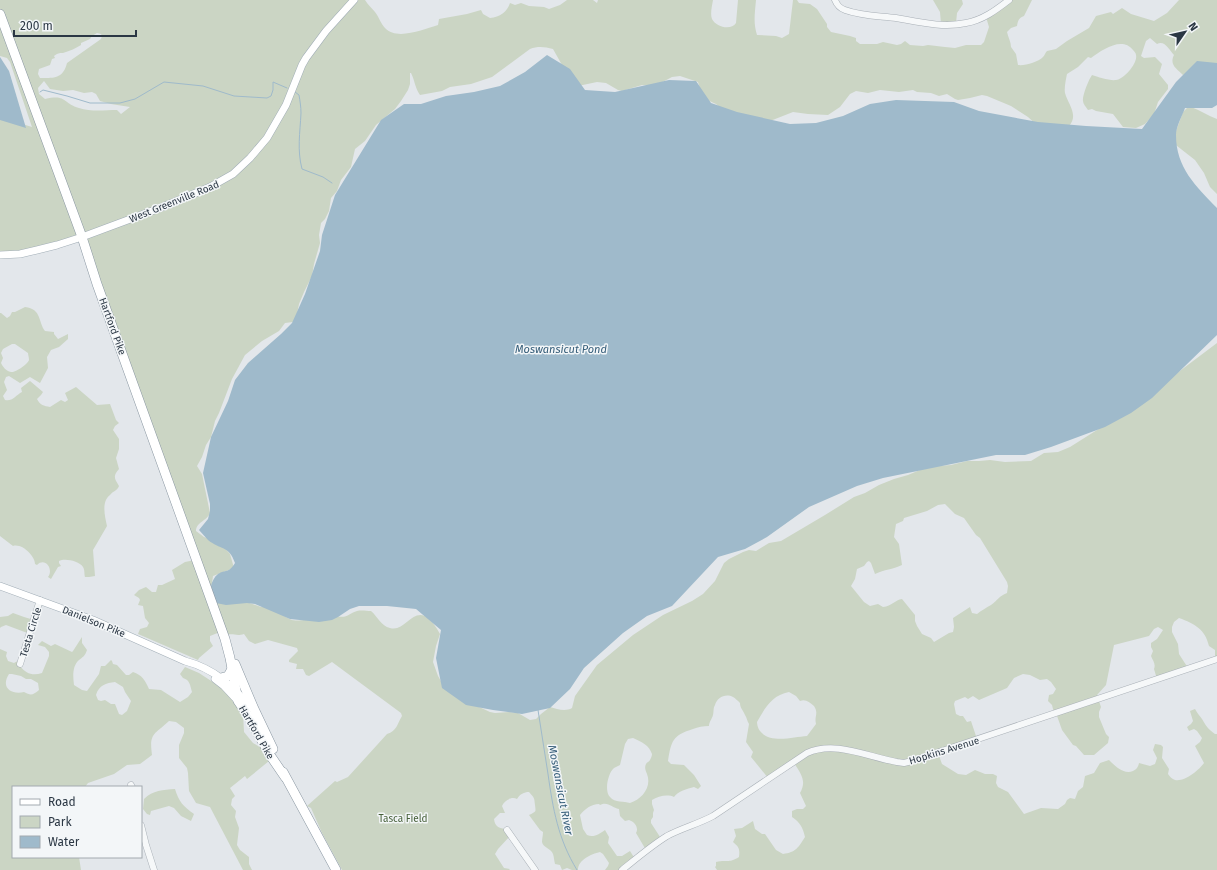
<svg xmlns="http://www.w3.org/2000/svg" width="1217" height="870" font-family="'Fira Sans',sans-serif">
<rect width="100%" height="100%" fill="#e3e7eb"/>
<g fill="#cbd5c4" fill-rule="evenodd">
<path d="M0,0H365C368,5 372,8 375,12C379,17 381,24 385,28C397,41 424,29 438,25L439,19L467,14L481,10L483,14L490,18C500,17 507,12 510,3L515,5L521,3L529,6L544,7L549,9L560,5L567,0H593L597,3L598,0H713C712,6 710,14 712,19C716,27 731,31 736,23L738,0H756C755,12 753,23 757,35L776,36L782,38L789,34L793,0H797L799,3L810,4L817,9L827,24V27L831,32L850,36L856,38V41L860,44H877L883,42L897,45L901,44L905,41L910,45L923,46L928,45L945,47L955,48L966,45H981L984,42L989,27L986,17L1009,0H1032L1024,16C1019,18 1018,20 1017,26L1011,28L1007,32C1008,37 1011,42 1011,47L1016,54L1018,65C1025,66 1038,62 1043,57C1045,55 1045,53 1047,51L1056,49L1067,41L1089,28L1096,16L1111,12L1113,14L1122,8L1131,14L1154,21L1167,13L1179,0H1217V66L1183,75C1177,69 1169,65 1174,55C1169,50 1165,40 1157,44L1150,38L1146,41L1141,56L1144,58L1155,57L1162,64L1159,74L1168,85V89L1158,102L1154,114L1145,124L1136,128L1123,127L1113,114L1096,111L1092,109L1088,110C1086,107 1083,104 1083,101C1082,96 1089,79 1092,75C1098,77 1110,81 1116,80C1124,79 1138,63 1136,55C1136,53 1134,51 1133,50C1122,36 1102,50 1091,58L1088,57L1078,67L1067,74C1066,79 1064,88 1065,93C1068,104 1079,115 1069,126L1039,127L1028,117L1011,106L987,96L982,95L970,98L958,100L955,99L947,94L939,96L931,93L917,92L913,90L899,92L880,90L868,93L856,91L850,94L840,107L828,115L808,114L793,112L765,123L732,118L716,104L703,98L698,82L680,76L672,77L655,86L642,85L622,91L618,90L606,83L597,82L578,86L562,65L553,49C545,47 538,46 530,49L492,77L471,84L450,87L442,91L420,95C415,88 415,81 411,73H410V84L408,90L401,101L395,109L376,125L365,141L355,149L351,167L341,180L337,191L331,198L329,211L325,219L321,223L319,235L320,243L314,264L312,276L304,292L299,304L296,319L293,322L285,323L279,331L262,341L245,355L232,379L219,413L215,421L211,437L206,445L202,457L197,466L202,474L210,513C207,521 196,522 196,531L204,537L217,541L221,544L230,554L234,568L213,576L211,590L261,607C273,603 282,617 292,620C298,622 329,617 337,616C346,619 350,613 357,611C361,610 367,611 371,611C378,617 381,626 390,628C408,634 417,592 440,634L436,646L433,662L438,676L444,686L477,706L490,712L495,713L509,712L518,713L530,720L536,719L541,714L550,707C557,709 565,712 572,708L575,696L597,665L633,635L663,615L692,601L703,594L715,581L724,563L729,559L743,552L749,550L756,551L769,543L781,541L825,515L854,497L865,493L879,485L894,479L908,475L927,467L951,465L967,461H979L990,460L1005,462L1031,461L1044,453L1058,452L1070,447L1124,413L1217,343V659H1215V650L1209,646C1205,629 1195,624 1179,618L1174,622L1172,627V632L1178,644L1179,654L1188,668L1157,679L1154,669C1156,664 1153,661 1151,656L1153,651L1151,647V643L1157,639L1163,630L1158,627L1154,629L1149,636L1114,645L1106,685L1097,695L1101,707L1099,712V717L1106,734L1109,737L1108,743L1094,755H1084L1076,746L1073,745L1062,730L1056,713H1054L1052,705L1048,701L1049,695L1053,694L1056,689L1051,682L1047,679L1040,680L1030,675L1023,674L1014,678L1007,688L979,700L973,696L968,699L965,697L955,701L954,704L956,714L960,716H963L967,722L971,721L977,739L938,753L942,764L958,774L966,775L975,770L985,774H993L997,776L996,783L998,787L1008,792L1024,814L1041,808L1058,809L1065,804L1067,800L1070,798L1075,799L1078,791L1083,787L1085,776L1094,773L1100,763L1109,760C1115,766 1124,775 1133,771C1137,769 1138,767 1139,763L1150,766L1155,764L1157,758L1153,750L1155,744L1161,745L1163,747L1162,758L1169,769L1168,774C1170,777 1172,779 1175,780C1185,782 1199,770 1204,763L1195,746L1200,742L1202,738L1197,731L1194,729L1189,731L1187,727L1191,724L1193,721L1190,711L1195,709C1197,713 1200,716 1202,719C1207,727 1207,728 1215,734H1217V870H717L715,867L716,866V862C727,859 728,864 739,857C740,849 739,847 733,842L736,836L734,829L742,828L753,821L755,829L762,834H765L776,850L783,854C796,852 798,848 805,837C803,828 800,822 792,817V811L797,809H803L806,806L800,793C807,781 801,774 794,763L769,779L751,757L753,752L746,742L749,724C747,721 747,718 745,715C743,710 740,708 740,703C738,701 735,698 733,697C725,693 717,698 715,705C713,708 714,711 713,715C712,719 709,722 709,726C703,726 698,727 693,729C673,735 671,741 668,761L671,764L684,765L694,775L701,786L698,789L694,787C687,789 678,791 674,797C668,794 658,796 652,800V804L654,810L653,813V817L651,820V823L662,840L646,850L636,833C639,828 635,822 629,820L625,821L620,816L619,809C612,808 608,801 600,805L599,804C591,804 585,809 580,815L583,829L587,835C594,838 599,834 605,830L609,837L608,843L617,856H622L630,851L635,859L622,870H605L608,866L609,863L603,854L600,852C591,854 578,860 578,870H572L567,868L562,870L560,865L555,864C554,860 554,857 553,854C551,848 543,848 542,842C542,839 543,835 543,832L540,830L529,815C536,811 536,813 535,805C534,797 535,799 529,792C524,792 520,794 517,799C511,796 504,801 502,806L505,813H500L494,819C495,826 498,828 505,829L510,836L498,849L495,854L504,868L510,869L509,870H342L322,833L311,808L307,806L335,781L337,782L348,777L387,734C397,731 397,724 402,716L401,713L332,662L309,676L306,675L303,669H296L297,664L289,662V660L298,651L297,648L268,640L255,644L249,641L244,634C235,637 234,632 223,636L220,632L210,636V641L213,646L199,658L198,660L138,634L140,629L147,627L149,623L145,618L143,606L138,605L140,600L139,598L134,595L139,590L146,587L152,592H156L158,585H162L175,579L172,570L185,562L195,560L80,238L0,255V115L22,124L32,127L10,62L7,58L0,56ZM97,33L101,34L102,36L101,39L67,63C63,79 54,78 40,78L38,74L39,69L50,65L52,59L55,58L54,56C58,53 59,53 63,53C70,51 76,48 81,45V43L90,39L92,36ZM44,81L50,89L63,91L73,90L84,93L92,92L96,94L100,101L111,104L130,107L121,114L117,110C105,110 91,112 79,108C62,103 67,94 45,99L39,94L38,88ZM945,504L955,514L964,518L976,535L980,538L1007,582L1008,586L1007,593C999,596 998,600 991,605C986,608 982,610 977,614L972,613L970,607L953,618L954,627L953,632L949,633L934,642L931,638L922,634L917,626L915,621V615L902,599C895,600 892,606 883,607L878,604L870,606L864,602L851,586L855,579L857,569L864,566L867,562L869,561L871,563L875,574C885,569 892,570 902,565L899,544L894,537L896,524L903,521L904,518L927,511L938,505ZM789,692L796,696L800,701C806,699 809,702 814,706C819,714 814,716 816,724L807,736C793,737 770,744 760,731C758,729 757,724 757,722C765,708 772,695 789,692ZM633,738C642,742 649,745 652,754C652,756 651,758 650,760C649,762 647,762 646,764C644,768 646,771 647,774C652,787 642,799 630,803C624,801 615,803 610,797C604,791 608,773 614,768C616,767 618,766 620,765L625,744L628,739Z"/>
<polygon points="933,0 962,0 963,4 957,13 956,23 941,24 940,12"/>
<path d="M1191,107C1200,110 1208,116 1217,119V194L1210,187L1204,173L1195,160L1172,142L1183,112L1187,108Z"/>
<path d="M25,307C42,309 38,322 45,331L54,332V334L58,339L68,334V339L59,347L51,350L47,357L48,368L40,383L30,377L20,383L9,376L6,377L4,382L7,390L3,396L5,400C12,402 16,395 22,392L21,388L30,381L43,392L41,395L37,399C40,405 44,406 50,407L61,400L65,402L68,400L65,393L76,387L97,405L110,404L116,420L119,423L115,426L113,430L119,439V449L116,458L119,469C113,476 114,478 119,486C117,491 113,491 110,495C101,502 105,516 107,526L93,550L95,576L89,577H85C84,574 85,570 83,567C79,561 65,558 59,561V563L61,566L58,567L51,579L48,577C54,569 45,557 37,565L35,564C35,556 22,543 13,546L0,536V313H1L7,318L10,316L12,312H15ZM12,344H15L28,353C28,355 29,357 29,360C28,364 15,373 11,372C6,371 3,367 1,363L3,358L1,353L3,349Z"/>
<polygon points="13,613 24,617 34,620 30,634 6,625 1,627 0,628 0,617 8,616"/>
<path d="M82,637V643L87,650C85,656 83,657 79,660C72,666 73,677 74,685L82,690L87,691L99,674L101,666H105L111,660L112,661L113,664L117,665L126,675H129L133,672C142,675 145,680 149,689L161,690L180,702L188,697L192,692C190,685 190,680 183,678L180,674L185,667L199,673L222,688L233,699L243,713L244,732L253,743L263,749L269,761L247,779L245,776L230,788L235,796L232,799L231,805L236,811L235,817L239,828L237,845L240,850L249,857V864L252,870H243L210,807L196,803L189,791L188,773L187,768L179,758V745L184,733V728L176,722L169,721C154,735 149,733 152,755L140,764L127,765L114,774L88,783L85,787H13V857H79L81,870H0V649L7,652L6,656L8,661L14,663L21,659L20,666C26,674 33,676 42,673L49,656V652L45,647L38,645L42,641L51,646L55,644L72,652L73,651ZM9,674H12L21,676L26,679H31L38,683L39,690C33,695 31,696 24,692C12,695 0,688 9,674ZM115,682L123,687L125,692L131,701L127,711L122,715L119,714L115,704H111L105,700L101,701L98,700L96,695C99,685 106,683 115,682Z"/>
<path d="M175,789C179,802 183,806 194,814L191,821L181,816L174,808L169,806L151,811L150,815L147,814L143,809L144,799C153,790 163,790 175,789Z"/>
</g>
<g fill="#9fbacb">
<path d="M547,55L570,69L585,90L615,92L669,80L696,81L711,103L737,112L790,124L816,123L843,116L870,104L896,100L954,102L979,111L1038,122L1086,126L1142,129L1176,82L1197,61L1217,63V105L1212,108H1185C1182,116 1176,127 1176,135C1176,168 1196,186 1217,208V335L1152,398L1131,413L1105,427L1051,447L1025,455H996L883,478L857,486L809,507L767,537L745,549L718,557L672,606L647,616L623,633L584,668L570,689L550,708L522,714L493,710L466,705L442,688L436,658L441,630L416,609L387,606H359L350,609L338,617L332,620L319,622L290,619L255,604L247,603L226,605L216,603L211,586C212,582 214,577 218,574C226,569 228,574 235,563C229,545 220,550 208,540C205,537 202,533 199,530L208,519L210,511V504L203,473L211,437L228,401L235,380L248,363L281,334L292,323L305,294L320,251L322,235L335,195L381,120L404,104H421L446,96L474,92L500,86L525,72Z"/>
<polygon points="0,57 9,71 26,128 0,120"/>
</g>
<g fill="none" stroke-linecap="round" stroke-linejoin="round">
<g stroke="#9fbacb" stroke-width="1">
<polyline points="40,92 43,90 67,96 90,103 120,103 135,99 164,82 203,86 234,96 267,98 271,96 273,90 273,82 287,88"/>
<path d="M295,92L299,95C300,101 301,107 301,113C300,133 297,150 302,169L323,177L332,183"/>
<path d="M538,710C541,731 545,753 548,774C553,809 558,839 577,870"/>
</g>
<g stroke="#a8afb6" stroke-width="7">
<g id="minor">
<path d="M835,0C837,5 839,8 845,10C861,16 879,16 896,18C919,22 943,28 966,23C983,20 996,10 1009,0"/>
<polyline points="20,664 40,600"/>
<polyline points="131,785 132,787"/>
<polyline points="141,825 146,845 154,870"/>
<polyline points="507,830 535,870"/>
<path d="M622,870C637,858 651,846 667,836C682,828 698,824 713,816L807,753C835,740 868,757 897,762L904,763L912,761L1217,659"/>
</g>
</g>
<g stroke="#a2aeb7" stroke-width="8">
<g id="major">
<polyline points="0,255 20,254 37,250 57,245 82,237 160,208 210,187 233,174 250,158 267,138 286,105 302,65 306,58 326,31 354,0"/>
<path d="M0,586L93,620L185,661C215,669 231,685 251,707"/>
<polyline points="215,679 224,686 238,701"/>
</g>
</g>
<g stroke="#8a97a2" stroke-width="10">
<g id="highway">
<polyline points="0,14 82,237 97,284 225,639 230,658 238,701 247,714 270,755 285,777"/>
<polyline points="235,664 254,709 273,749"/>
<polyline points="221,678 228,676 232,669"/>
<polyline points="283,772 336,870"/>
</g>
</g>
<use href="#minor" stroke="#f6f8f9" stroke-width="6"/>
<use href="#major" stroke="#fff" stroke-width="7"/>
<use href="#highway" stroke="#fff" stroke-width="9"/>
</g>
<g text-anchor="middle" stroke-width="3" stroke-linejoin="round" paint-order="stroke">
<g font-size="10" fill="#2b3744" stroke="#f3f6f8">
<text transform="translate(174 201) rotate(-22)" y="4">West Greenville Road</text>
<text transform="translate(113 326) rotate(70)" y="4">Hartford Pike</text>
<text transform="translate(94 621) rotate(22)" y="4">Danielson Pike</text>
<text transform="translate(30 632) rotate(-73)" y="4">Testa Circle</text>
<text transform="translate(257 732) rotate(60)" y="4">Hartford Pike</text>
<text transform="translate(944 750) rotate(-17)" y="4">Hopkins Avenue</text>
</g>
<g font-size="10" fill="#455f38" stroke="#f3f6f8">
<text x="403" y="822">Tasca Field</text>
</g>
<g font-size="11" font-style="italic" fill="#345c78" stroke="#f3f6f8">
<text x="561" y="353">Moswansicut Pond</text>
<text transform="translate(561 790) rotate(79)" y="4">Moswansicut River</text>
</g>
</g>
<rect x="12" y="786" width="130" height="72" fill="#f3f6f8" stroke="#a3aab0"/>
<rect x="20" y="799" width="20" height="6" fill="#ffffff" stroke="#a3aab0"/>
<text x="48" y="806" font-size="12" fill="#2b3744">Road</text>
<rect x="20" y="816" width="20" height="12" fill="#cbd5c4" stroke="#a3aab0"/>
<text x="48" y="826" font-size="12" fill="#2b3744">Park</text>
<rect x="20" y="836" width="20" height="12" fill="#9fbacb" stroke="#a3aab0"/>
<text x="48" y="846" font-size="12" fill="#2b3744">Water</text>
<g transform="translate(1185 32) rotate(56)" stroke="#f3f6f8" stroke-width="3" paint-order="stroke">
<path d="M0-3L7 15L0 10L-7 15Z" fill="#2b3744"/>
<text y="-6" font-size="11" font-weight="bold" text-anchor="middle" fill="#2b3744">N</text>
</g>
<path d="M14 30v6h122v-6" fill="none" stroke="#2b3744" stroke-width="2"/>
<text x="20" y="30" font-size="12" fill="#2b3744" stroke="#f3f6f8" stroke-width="3" paint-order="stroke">200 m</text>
</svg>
